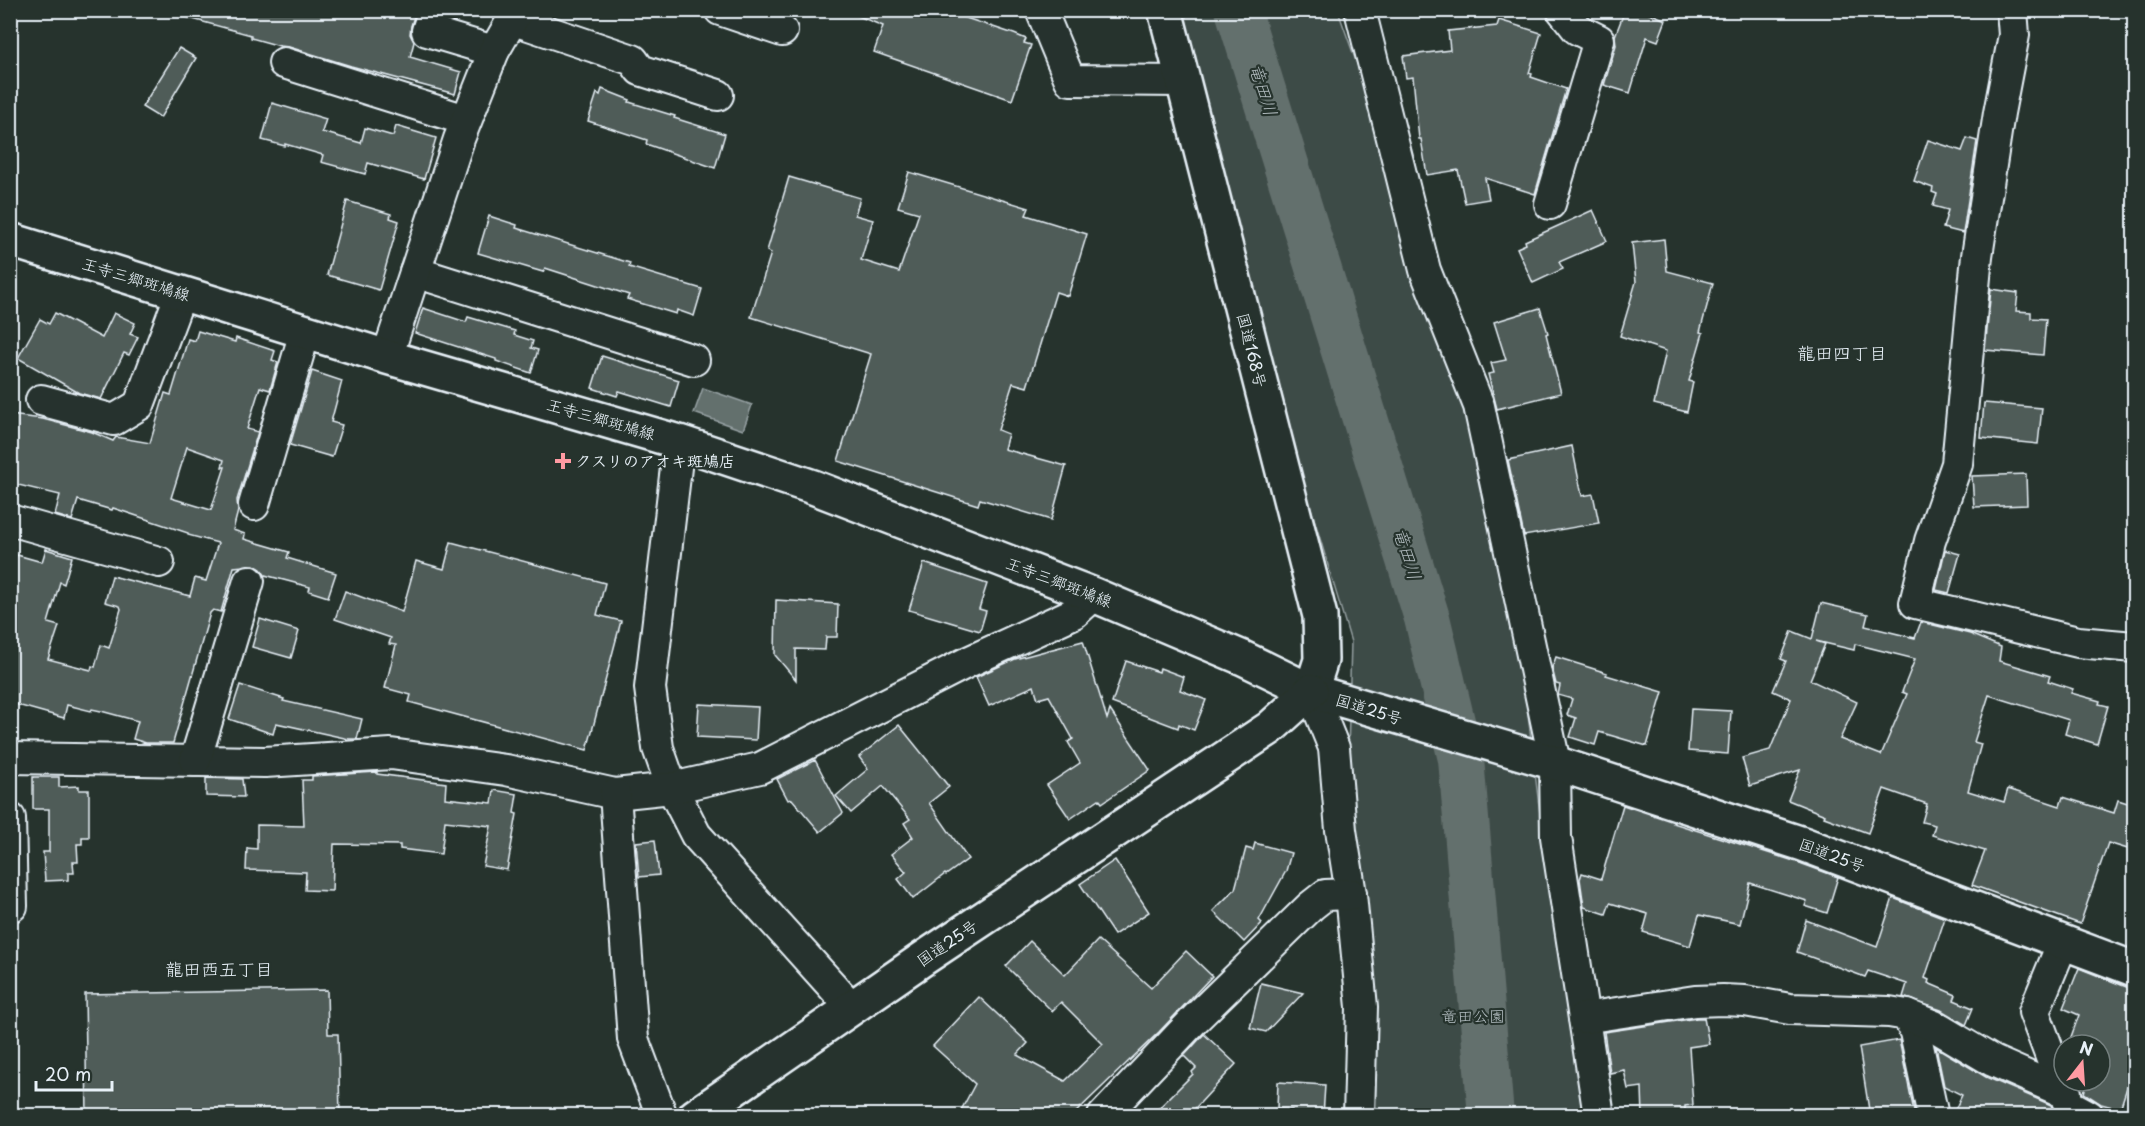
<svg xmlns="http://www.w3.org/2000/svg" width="2145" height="1126" font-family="'Playpen Sans','Klee One',sans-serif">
<rect width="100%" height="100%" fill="#26332d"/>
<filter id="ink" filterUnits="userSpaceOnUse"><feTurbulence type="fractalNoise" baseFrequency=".0167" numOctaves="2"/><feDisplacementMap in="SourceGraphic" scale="12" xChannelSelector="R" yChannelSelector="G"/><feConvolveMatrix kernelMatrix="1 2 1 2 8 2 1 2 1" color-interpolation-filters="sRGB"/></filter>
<g filter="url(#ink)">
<polygon fill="#3e4b47" stroke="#939ea0" stroke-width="1.5" points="1181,11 1338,11 1372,106 1468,411 1521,656 1542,831 1585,1115 1368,1115 1349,814 1348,756 1351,642 1295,455"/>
<polygon fill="#636f6d" stroke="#98a3a5" stroke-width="1.5" points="703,388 752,405 743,430 694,413"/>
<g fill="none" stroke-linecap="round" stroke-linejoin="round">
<polyline stroke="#636f6d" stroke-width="46" points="1238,10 1427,618 1461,759 1491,1116"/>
</g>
<g fill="#505c59" stroke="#e8f1f8" stroke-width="1.5" fill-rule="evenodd">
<polygon points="186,10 416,10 411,26 410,34 414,42 410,57 461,72 455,94 351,66 289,47 280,46 251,38 251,35 185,17"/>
<polygon points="962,10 960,16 1014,34 1026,39 1024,43 1031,45 1012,100 874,52 883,26 846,11"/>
<polygon points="1625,10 1642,10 1666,20 1658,41 1647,37 1630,93 1604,85 1616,45 1615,36"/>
<polygon points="1499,20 1541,33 1529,73 1532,74 1531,77 1566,89 1535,194 1485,178 1489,199 1465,203 1458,170 1427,175 1421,139 1419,139 1413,77 1406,78 1403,56 1450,50 1448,31 1497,26"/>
<polygon points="179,48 196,58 160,118 142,107"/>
<polygon points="602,89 630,100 629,102 675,116 674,118 725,134 715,168 646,144 647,140 588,121 597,93 600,95"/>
<polygon points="272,103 326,119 322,132 361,143 365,128 393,136 396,126 436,138 424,179 368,163 365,174 321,162 323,155 285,144 285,146 262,140"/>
<polygon points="1967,138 1977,141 1963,233 1943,228 1948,210 1933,206 1937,194 1932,192 1933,188 1914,181 1928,140 1962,151"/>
<polygon points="909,172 1029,208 1026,215 1087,234 1068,296 1056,292 1027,387 1013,383 998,430 1008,434 1004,449 1066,466 1051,520 980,499 978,505 838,461 871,354 751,317 771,253 767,251 789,177 860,198 855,215 873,220 861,260 899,272 919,213 898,207"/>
<polygon points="347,201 391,214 390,218 399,221 379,290 327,275"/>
<polygon points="1593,210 1607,241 1559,262 1563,269 1533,283 1517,248 1526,244 1525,241"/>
<polygon points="489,216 517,225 516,228 630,263 629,267 702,289 694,316 677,310 676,314 627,299 629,295 545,268 543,272 478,253"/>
<polygon points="1664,239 1667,271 1713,283 1700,332 1703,333 1689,381 1693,382 1687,412 1654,404 1666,351 1620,336 1636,282 1632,243"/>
<polygon points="1991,289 2018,293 2016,311 2031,312 2031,318 2046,319 2043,355 1985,350"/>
<polygon points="423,308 466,322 468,317 515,331 514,335 533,341 531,348 538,350 531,373 496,361 496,359 415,333"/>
<polygon points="1540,308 1548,333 1546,334 1561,393 1497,409 1488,374 1494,373 1491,363 1506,360 1494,322"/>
<polygon points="55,313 102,338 114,313 135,323 130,334 138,337 129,355 124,353 101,399 79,393 18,358 40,319 49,324"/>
<path d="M198,331L235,342L236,338L275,351L272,360L278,362L270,390L260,387L247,429L258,432L237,500L238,511L233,530L245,534L244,539L289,552L287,558L336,573L328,597L309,591L310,587L265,575L261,569L254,565L234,567L221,612L213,610L210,613L173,743H146L133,739L138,721L101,711L92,709L91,711L67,705L64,718L10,703V557L15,559L17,555L42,562L46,549L72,557L64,584L60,582L48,623L59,626L48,659L91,670L92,666L95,667L101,645L109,648L121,609L120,606L105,602L112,576L190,596L195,578L206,581L218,543L188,535V533L113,508L112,510L78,500L72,520L55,515L60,495L10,483V415L43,419L92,432L113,441L116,437L150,443L165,393L171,395L188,339L195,341ZM187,447L224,460L222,467H225L211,510L171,498Z"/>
<polygon points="602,356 679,380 671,407 619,391 617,396 592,388"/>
<polygon points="312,371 342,381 331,422 342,425 332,457 290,445"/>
<polygon points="1984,403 2042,408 2038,444 1981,438"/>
<polygon points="1572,446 1582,496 1593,494 1599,523 1524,536 1508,460"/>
<polygon points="2026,474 2027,505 1974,507 1972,476"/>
<polygon points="451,542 605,583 597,615 621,621 587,750 409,702 411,695 385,688 396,645 389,644 391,638 335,619 345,591 402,612 416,561 444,569"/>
<polygon points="1945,550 1960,554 1949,593 1936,590"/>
<polygon points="924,563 987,584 979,609 986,611 980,631 909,610"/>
<polygon points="776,600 838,604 837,637 826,637 825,650 796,649 796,680 775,655"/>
<path d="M1821,603L1868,614L1865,626L1915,638L1921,622L1970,634L2001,647L1999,661L2050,676L2048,681L2073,689L2071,693L2100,701L2099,704L2108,706L2097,744L2065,734L2069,720L1989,695L1974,742L1981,744L1968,791L2004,802L2008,789L2060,806L2063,797L2114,813L2118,800L2134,805V839L2131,850L2108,843L2080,924L1972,885L1985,851L1932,835L1935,825L1922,822L1927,804L1884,789L1868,833L1824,817L1825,815L1788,800L1800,770L1750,786L1742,758L1770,750L1791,699L1773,691L1786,661L1781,659L1792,631L1812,639ZM1816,641L1854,650L1855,644L1915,659L1902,692L1907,694L1881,755L1840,739L1857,702L1810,680L1825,644Z"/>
<polygon points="260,619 299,631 291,658 252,647"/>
<polygon points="1083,641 1107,719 1110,710 1150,770 1102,803 1099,799 1070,819 1047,785 1080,763 1068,742 1073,739 1049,696 1038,699 1034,686 989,706 976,677 1015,659"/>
<polygon points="1556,657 1607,673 1606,675 1663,692 1647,746 1599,732 1595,745 1570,737 1576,718 1567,715 1572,699 1558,695 1560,685 1556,684 1552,668"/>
<polygon points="1126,661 1159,672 1160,668 1184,677 1180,690 1206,700 1194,730 1179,724 1178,728 1112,703"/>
<polygon points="240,685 284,699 283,701 362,719 357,739 349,739 276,723 273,734 229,719"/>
<polygon points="699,704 758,707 756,740 697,737"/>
<polygon points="1691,709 1731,711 1728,754 1688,751"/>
<polygon points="899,725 949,787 929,803 968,859 946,875 945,874 913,899 898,879 906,872 891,854 913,837 904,823 910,819 883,786 851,813 836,796 868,769 859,757"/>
<polygon points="815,760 843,813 820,832 792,799 788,800 777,779"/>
<polygon points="377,772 377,774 446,783 445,798 492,803 494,790 517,794 514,813 517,814 507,870 483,866 491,826 445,821 441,854 400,849 400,845 334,844 332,891 305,890 306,872 246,870 247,848 257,849 257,825 304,826 302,780 312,780 312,776"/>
<polygon points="33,777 59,777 59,787 79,786 79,790 89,790 89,837 82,837 82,844 77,844 78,862 73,862 74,873 68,873 68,880 45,881 43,852 49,852 49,809 33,809"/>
<polygon points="206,778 242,779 244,797 206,796"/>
<polygon points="1623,805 1674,822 1673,823 1797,862 1838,877 1827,913 1805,906 1807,901 1750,883 1740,924 1699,915 1690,946 1643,932 1648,914 1610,903 1606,914 1584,907 1580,879 1582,873 1601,879"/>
<polygon points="655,840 659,875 639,877 636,842"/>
<polygon points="1255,843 1291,853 1286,871 1259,920 1262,923 1244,942 1213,911 1235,889 1246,848 1253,850"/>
<polygon points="1115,860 1149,912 1114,935 1080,884"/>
<polygon points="1893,898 1945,918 1925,978 1929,980 1928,983 1956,995 1954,1000 1973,1008 1966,1025 1941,1010 1903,997 1907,984 1868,971 1865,977 1797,952 1806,920 1877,947"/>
<polygon points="1098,940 1151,988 1186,951 1212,976 1159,1032 1072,1116 958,1116 975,1084 933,1046 979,997 1028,1043 1017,1055 1065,1081 1103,1044 1061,1002 1052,1011 1006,966 1030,941 1065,975"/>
<polygon points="2079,968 2134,990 2134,1077 2131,1075 2120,1109 2101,1104 2084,1093 2087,1081 2100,1081 2100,1045 2068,1045 2079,1015 2063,1008"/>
<polygon points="1261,983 1303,993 1266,1032 1250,1028"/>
<polygon points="327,990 328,1034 338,1034 340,1116 87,1116 85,994"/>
<polygon points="1697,1018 1704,1018 1709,1044 1689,1047 1693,1105 1685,1106 1685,1116 1643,1116 1642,1087 1628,1089 1624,1070 1610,1073 1604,1032"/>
<polygon points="1204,1034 1236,1064 1188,1116 1151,1116 1193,1074 1192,1072 1196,1068 1184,1056"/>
<polygon points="1899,1040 1915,1116 1870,1116 1859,1047"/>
<polygon points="1936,1047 1986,1077 2051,1105 2056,1116 1952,1116 1962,1095 1944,1086"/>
<polygon points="1278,1082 1325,1085 1323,1116 1292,1116 1292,1110 1277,1109"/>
</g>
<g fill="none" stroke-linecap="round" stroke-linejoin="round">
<g stroke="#e8f1f8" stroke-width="34">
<g id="minor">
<polyline points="434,10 427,31 494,51"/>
<polyline points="720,10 782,31"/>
<polyline points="1041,10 1070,80 1183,81"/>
<polyline points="1360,10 1425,270 1479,406 1555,763 1556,837 1599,1116"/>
<polyline points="2012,10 2014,35 1999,113 1977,256 1957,464 1930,541 1915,603 2078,642 2134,647"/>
<polyline points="514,20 633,60 640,70 718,95"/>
<polyline points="284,63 466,120"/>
<polyline points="1550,204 1599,40 1577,29 1562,10"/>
<polyline points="415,272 694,360"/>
<polyline points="387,357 459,139 494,51 518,10"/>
<polyline points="41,400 114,420 139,405 181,293"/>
<polyline points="679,442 650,688 658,748 672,788 696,835 852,1008"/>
<polyline points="254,505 305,332"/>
<polyline points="10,520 159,562"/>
<polyline points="1311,691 1334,748 1341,830 1351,894 1362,1007 1359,1116"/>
<polyline points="10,758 265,762 391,754 506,770 615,794 672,788 760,768 968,662 1074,613 1094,595"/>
<polyline points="195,761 249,581"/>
<polyline points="615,794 633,1039 662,1116"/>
<polyline points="10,818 12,906"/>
<polyline points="2063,942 2034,1012 2069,1105 2089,1116"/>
<polyline points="1907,1015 1915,1032 1933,1116"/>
<polyline points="1584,1018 1695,1001 1723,1000 1745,1001 1790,1009 1889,1012 1907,1015 1934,1026 1993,1061 2066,1093"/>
<polyline points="1103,1116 1195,1019 1311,906 1325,895 1351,894"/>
</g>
</g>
<g stroke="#e8f1f8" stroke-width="38">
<polyline id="major" points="10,240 387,357 679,442 813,487 1094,595 1243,658 1311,691"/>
</g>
<g stroke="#e8f1f8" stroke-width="38">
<g id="highway">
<polyline points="1165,10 1320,616 1321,660 1311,691"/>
<polyline points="1311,691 1555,763 1803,844 2134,969"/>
<polyline points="695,1116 924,958 1270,728 1311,691"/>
</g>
</g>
<use href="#minor" stroke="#26332d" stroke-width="30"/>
<use href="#major" stroke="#26332d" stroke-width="33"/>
<use href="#highway" stroke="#26332d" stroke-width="33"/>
</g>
</g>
<path fill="#ff9aa2" stroke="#26332d" stroke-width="2" d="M560 452h6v6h6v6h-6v6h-6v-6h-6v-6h6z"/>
<g text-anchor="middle" stroke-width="4.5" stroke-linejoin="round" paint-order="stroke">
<g font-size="16" fill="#e8f1f8" stroke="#26332d">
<text transform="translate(136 279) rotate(17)" y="6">王寺三郷斑鳩線</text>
<text transform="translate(1252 350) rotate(76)" y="6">国道168号</text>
<text transform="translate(601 419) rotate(16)" y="6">王寺三郷斑鳩線</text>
<text transform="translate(1059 582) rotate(21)" y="6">王寺三郷斑鳩線</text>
<text transform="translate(1369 709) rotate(17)" y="6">国道25号</text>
<text transform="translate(1832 855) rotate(20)" y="6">国道25号</text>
<text transform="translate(947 943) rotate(-34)" y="6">国道25号</text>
</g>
<g font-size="16" font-weight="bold" fill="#e8f1f8" stroke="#26332d" text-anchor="start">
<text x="575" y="467">クスリのアオキ斑鳩店</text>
</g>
<g font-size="16" fill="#b5bfc3" stroke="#26332d">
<text x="1473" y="1022">竜田公園</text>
</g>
<g font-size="18" font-style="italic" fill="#b3bdc0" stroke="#26332d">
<text transform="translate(1263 90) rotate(73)" y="6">竜田川</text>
<text transform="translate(1407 554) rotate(73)" y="6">竜田川</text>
</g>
<g font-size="18" fill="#e8f1f8" stroke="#26332d">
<text x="1842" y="360">龍田四丁目</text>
<text x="219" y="976">龍田西五丁目</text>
</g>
</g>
<rect width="2145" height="1126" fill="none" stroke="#26332d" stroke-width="36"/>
<rect x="18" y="18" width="2109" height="1090" fill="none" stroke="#e8f1f8" stroke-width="2" filter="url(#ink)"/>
<g transform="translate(2082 1063) rotate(17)"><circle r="28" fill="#26332d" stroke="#747f7e" stroke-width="1.5"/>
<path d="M0-4.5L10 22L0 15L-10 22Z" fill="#ff9aa2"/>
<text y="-9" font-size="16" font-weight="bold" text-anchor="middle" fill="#e8f1f8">N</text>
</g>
<path d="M36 1081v9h76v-9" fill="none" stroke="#e8f1f8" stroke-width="3"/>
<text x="45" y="1081" font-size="18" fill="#e8f1f8" stroke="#26332d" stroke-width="4.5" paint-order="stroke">20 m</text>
</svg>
